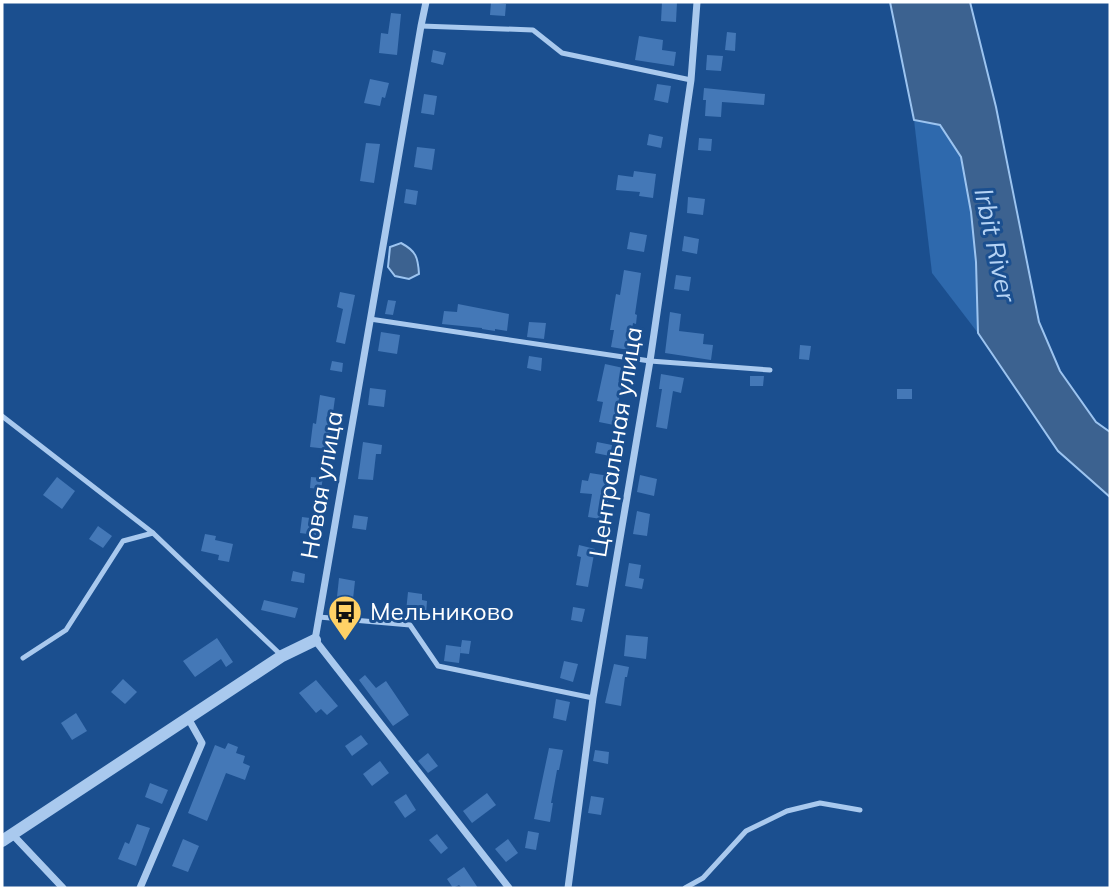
<svg xmlns="http://www.w3.org/2000/svg" width="1112" height="890" font-family="Mulish,sans-serif">
<rect width="100%" height="100%" fill="#1b4f8f"/>
<polygon fill="#2e69ad" points="914,120 940,125 961,157 971,212 976,262 978,333 932,273"/>
<g fill="#3c6290" stroke="#9cc4f0" stroke-width="2">
<polygon points="890,2 970,2 996,107 1039,322 1060,371 1096,422 1110,432 1110,497 1058,451 978,333 976,262 971,212 961,157 940,125 914,120"/>
<path d="M401,243C416,251 418,257 419,274L409,279L395,276L388,267L390,247Z"/>
</g>
<g fill="#4478b7">
<polygon points="491,2 506,4 505,16 490,15"/>
<polygon points="662,2 677,2 676,22 661,21"/>
<polygon points="391,13 401,14 397,55 379,53 381,33 388,34"/>
<polygon points="727,32 736,33 735,51 725,50"/>
<polygon points="639,36 663,40 662,50 676,52 674,66 635,60"/>
<polygon points="433,50 446,53 443,65 431,62"/>
<polygon points="707,55 723,56 721,71 706,70"/>
<polygon points="370,79 389,83 385,98 382,97 380,106 364,103"/>
<polygon points="657,84 671,86 668,103 654,100"/>
<polygon points="704,88 765,94 764,105 722,102 721,117 705,116 706,100 703,100"/>
<polygon points="424,94 437,96 434,115 421,113"/>
<polygon points="649,134 663,137 661,148 647,145"/>
<polygon points="699,138 712,139 711,151 698,150"/>
<polygon points="366,143 380,144 374,183 360,181"/>
<polygon points="417,147 435,149 432,170 414,167"/>
<polygon points="634,171 656,174 653,198 639,196 640,192 616,190 618,175 633,177"/>
<polygon points="406,189 418,191 416,205 404,203"/>
<polygon points="688,197 705,199 703,215 687,213"/>
<polygon points="630,232 647,235 644,252 627,249"/>
<polygon points="684,236 699,239 697,254 682,251"/>
<polygon points="624,270 641,273 635,314 637,315 636,324 633,323 629,350 611,347 614,330 610,330 616,294 620,295"/>
<polygon points="676,275 691,277 689,291 674,289"/>
<polygon points="340,292 355,295 345,344 336,342 343,309 337,307"/>
<polygon points="388,300 396,301 393,315 385,314"/>
<polygon points="458,304 509,314 507,331 495,329 495,331 482,329 482,328 442,324 444,311 457,312"/>
<polygon points="670,312 681,314 679,331 704,334 703,344 713,345 711,360 665,353"/>
<polygon points="529,322 546,323 544,339 527,337"/>
<polygon points="381,332 400,335 397,354 378,351"/>
<polygon points="800,345 811,346 809,360 799,359"/>
<polygon points="529,356 542,358 541,371 527,368"/>
<polygon points="332,361 343,363 342,372 330,370"/>
<polygon points="605,364 628,369 624,388 621,388 614,425 599,422 603,402 597,401"/>
<polygon points="661,374 684,378 681,393 673,391 667,429 656,427 662,389 659,389"/>
<polygon points="750,376 764,376 763,386 750,386"/>
<polygon points="370,388 386,390 384,407 368,405"/>
<rect x="897" y="389" width="15" height="10"/>
<polygon points="320,395 335,398 328,449 310,447 313,423 316,424"/>
<polygon points="363,442 382,445 381,454 376,454 373,480 358,479"/>
<polygon points="597,442 612,445 610,456 595,453"/>
<polygon points="590,473 609,476 607,493 609,493 608,502 604,501 601,519 588,517 592,494 580,493 582,480 588,481"/>
<polygon points="640,475 657,479 654,496 637,492"/>
<polygon points="57,477 75,491 62,509 43,495"/>
<polygon points="311,477 323,478 321,489 310,488"/>
<polygon points="637,511 650,514 647,536 633,534"/>
<polygon points="354,515 368,517 366,530 352,528"/>
<polygon points="302,517 318,519 316,535 300,533"/>
<polygon points="98,526 112,536 103,548 89,539"/>
<polygon points="205,534 216,536 215,540 233,544 229,562 218,560 219,555 201,551"/>
<polygon points="579,545 595,549 588,587 576,585 581,557 577,556"/>
<polygon points="629,563 641,565 639,578 644,579 642,589 625,586"/>
<polygon points="293,571 305,574 304,583 291,581"/>
<polygon points="339,578 355,581 353,599 337,597"/>
<polygon points="408,592 422,594 422,600 427,601 426,615 406,612"/>
<polygon points="264,600 298,608 295,618 261,610"/>
<polygon points="573,607 585,609 582,622 571,620"/>
<polygon points="626,635 648,637 646,659 624,656"/>
<polygon points="217,638 233,662 226,667 221,659 195,677 183,661"/>
<polygon points="462,640 471,641 469,654 460,653"/>
<polygon points="446,645 461,647 459,663 444,661"/>
<polygon points="564,661 578,664 573,682 560,678"/>
<polygon points="614,664 629,667 627,677 625,677 621,706 605,703"/>
<polygon points="365,675 376,688 386,681 409,715 393,726 359,680"/>
<polygon points="123,679 137,692 125,704 111,692"/>
<polygon points="316,680 338,706 327,715 321,709 316,713 299,693"/>
<polygon points="556,699 570,702 566,721 553,718"/>
<polygon points="76,713 87,731 72,740 61,723"/>
<polygon points="361,735 368,744 352,756 345,746"/>
<polygon points="228,743 238,747 236,753 245,756 243,763 250,766 245,780 226,773 207,821 188,813 215,745 225,749"/>
<polygon points="549,748 563,750 559,770 557,770 551,803 553,803 550,822 534,819"/>
<polygon points="595,750 609,752 608,764 593,761"/>
<polygon points="428,753 438,766 428,773 418,761"/>
<polygon points="380,761 389,773 372,786 363,774"/>
<polygon points="150,783 168,790 162,804 145,797"/>
<polygon points="487,793 496,805 472,823 463,811"/>
<polygon points="406,794 416,810 405,818 394,802"/>
<polygon points="591,796 604,798 601,815 588,813"/>
<polygon points="137,824 150,828 136,866 118,859 125,842 129,844"/>
<polygon points="528,831 539,833 536,850 525,848"/>
<polygon points="437,834 448,848 441,854 429,840"/>
<polygon points="183,839 199,846 188,872 172,866"/>
<polygon points="508,839 518,853 506,862 495,849"/>
<polygon points="464,867 478,888 462,888 459,885 453,888 447,879"/>
</g>
<g fill="none" stroke-linecap="round" stroke-linejoin="round">
<g stroke="#a9c9ee" stroke-width="5">
<polyline points="421,26 533,30 562,53 691,80"/>
<polyline points="370,319 650,361 770,370"/>
<polyline points="2,416 153,533 281,655"/>
<polyline points="319,617 410,625 438,666 593,698"/>
<polyline points="23,658 66,630 123,541 153,533"/>
<polyline points="685,888 703,878 746,831 787,811 820,803 860,810"/>
</g>
<g stroke="#a9c9ee" stroke-width="7">
<polyline points="426,2 421,26 315,640 509,888"/>
<polyline points="12,834 63,888"/>
<polyline points="140,888 202,743 188,718"/>
<polyline points="568,888 593,698 650,361 691,80 697,2"/>
</g>
<polyline stroke="#a9c9ee" stroke-width="12" points="2,841 282,656 315,640"/>
</g>
<defs>
<g id="bus-pin" transform="scale(1.75)"><path d="M0 17L-7.5 6A9.5 9.5 0 1 1 7.5 6Z" fill="#ffd166" stroke="#1b4f8f"/><path d="M-5-6H5V4H4V6H2V4H-2V6H-4V4H-5ZM-3.5-4V0h7V-4ZM-3.5 1.2v1.5H-2V1.2ZM2 1.2v1.5H3.5V1.2Z" fill="#111"/></g>
</defs>
<g fill-rule="evenodd">
<use href="#bus-pin" x="345" y="612"/>
</g>
<g text-anchor="middle" stroke-width="6" stroke-linejoin="round" paint-order="stroke">
<g font-size="24" fill="#fff" stroke="#1b4f8f">
<text transform="translate(616 442) rotate(-81)" y="8">Центральная улица</text>
<text transform="translate(322 485) rotate(-80)" y="8">Новая улица</text>
</g>
<g font-size="24" fill="#fff" stroke="#1b4f8f" text-anchor="start">
<text x="370" y="620">Мельниково</text>
</g>
<g font-size="26" font-style="italic" fill="#b5d3f5" stroke="#1b4f8f">
<text transform="translate(995 245) rotate(78)" y="9">Irbit River</text>
</g>
</g>
<rect width="1112" height="890" fill="none" stroke="#ffffff" stroke-width="7"/>
</svg>
